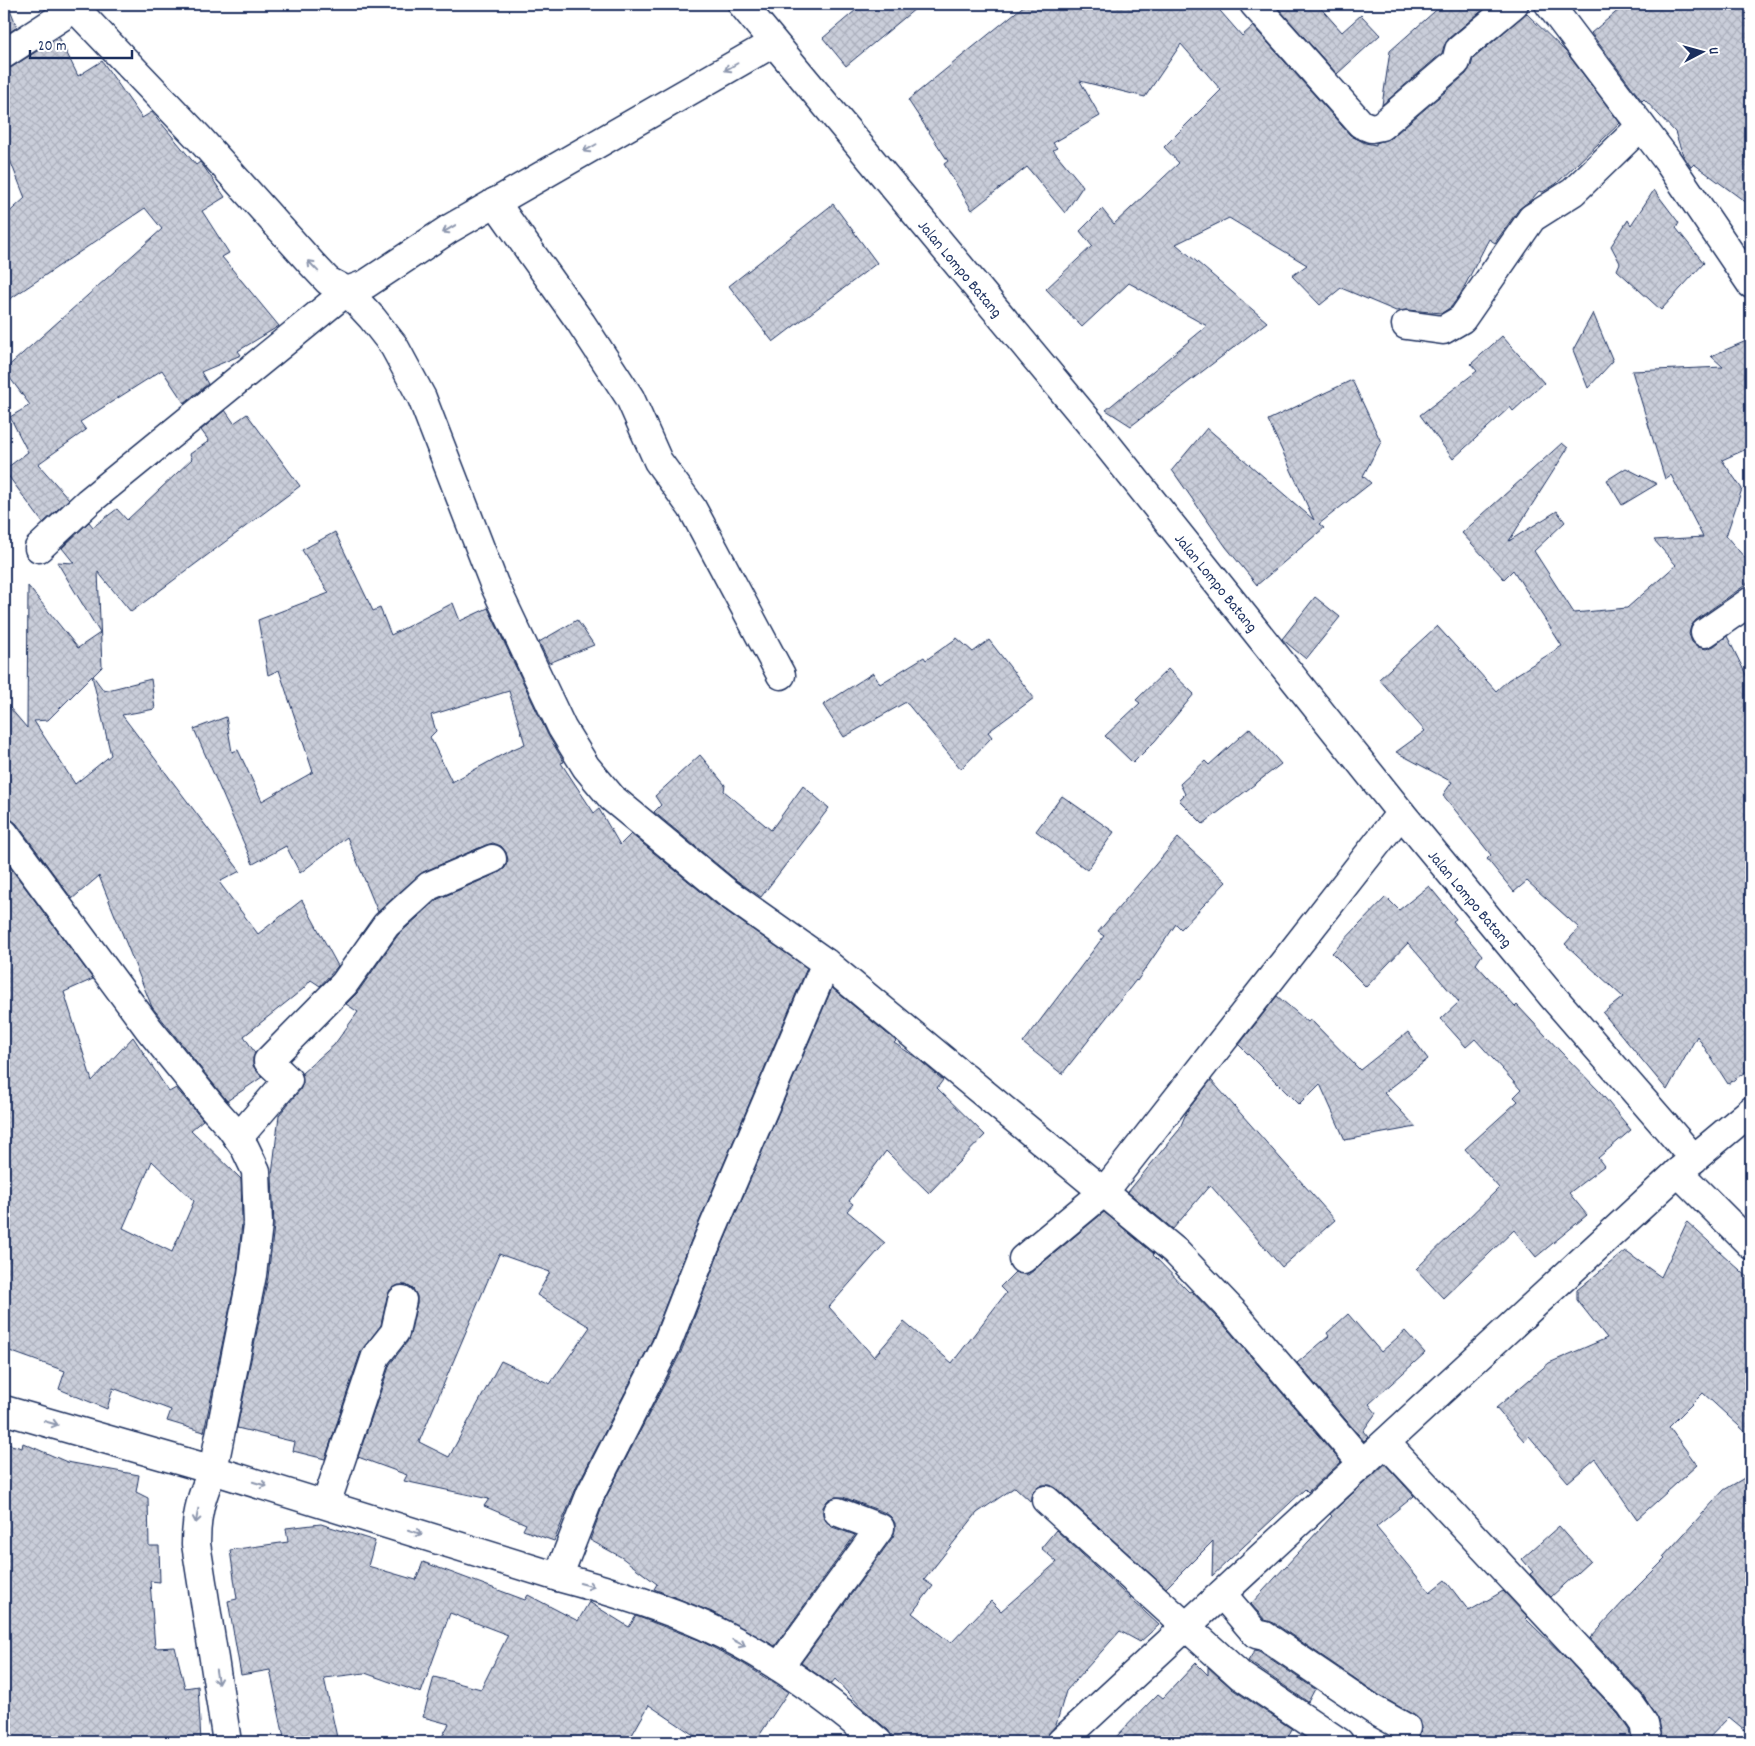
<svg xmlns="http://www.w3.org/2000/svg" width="1755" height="1746" font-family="Dekko,sans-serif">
<defs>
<pattern id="building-cross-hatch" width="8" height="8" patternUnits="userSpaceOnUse" patternTransform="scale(1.25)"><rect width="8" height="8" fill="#caceda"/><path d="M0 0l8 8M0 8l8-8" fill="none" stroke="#adb1be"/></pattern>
</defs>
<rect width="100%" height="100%" fill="#fff"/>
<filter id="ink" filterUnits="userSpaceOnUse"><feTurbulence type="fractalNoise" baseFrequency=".02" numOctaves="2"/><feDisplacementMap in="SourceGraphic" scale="10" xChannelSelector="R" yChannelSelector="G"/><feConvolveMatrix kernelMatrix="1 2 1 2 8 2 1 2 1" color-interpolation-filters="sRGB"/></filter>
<g filter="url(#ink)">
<g fill="url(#building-cross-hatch)" stroke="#1b2f5e" fill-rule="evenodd">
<polygon points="4,4 8,4 17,27 4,36"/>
<polygon points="863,4 921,4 846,66 823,38"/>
<polygon points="1026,4 1214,4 1242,36 1253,26 1350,135 1365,143 1376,145 1376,143 1391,138 1466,74 1471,66 1473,59 1526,13 1567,53 1620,123 1556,184 1543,192 1539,191 1532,199 1519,209 1495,243 1489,239 1460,295 1451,307 1442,313 1408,310 1396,311 1341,288 1320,305 1292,276 1307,265 1229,218 1176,244 1267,322 1131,426 1106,410 1207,326 1129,283 1082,327 1046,289 1092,246 1080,231 1102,209 1114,224 1179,163 1164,147 1221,90 1181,44 1145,97 1080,81 1100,116 1053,143 1057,148 1053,150 1083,186 1065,213 1027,167 972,210 944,164 948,161 908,100"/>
<polygon points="1278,4 1317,4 1342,32 1361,15 1380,35 1337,74 1276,6"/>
<polygon points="1443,4 1490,4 1449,38 1444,46 1442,53 1382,105 1390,51"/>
<polygon points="1626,4 1751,4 1751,206 1694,164 1691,167 1683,155 1675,132 1644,99 1642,101 1591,33"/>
<polygon points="59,37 78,76 102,61 142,118 152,112 196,165 200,162 204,167 225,197 202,211 229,253 222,257 279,326 238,351 241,355 201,372 208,384 184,403 162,370 80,422 86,430 38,464 69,499 43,523 4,470 28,452 10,417 30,405 4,370 162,229 145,208 4,303 4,217 25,198 4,145 4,69 12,67"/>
<polygon points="1654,190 1679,223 1676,228 1704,263 1661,310 1617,270 1620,263 1611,246 1628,220 1631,225"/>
<polygon points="833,204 877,263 773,342 729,286"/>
<polygon points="1593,313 1613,361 1588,388 1573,350"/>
<polygon points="1502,336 1544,383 1513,411 1510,407 1453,459 1420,415 1477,371 1471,364"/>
<polygon points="1751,339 1751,447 1722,460 1742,489 1726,536 1751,565 1751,581 1696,620 1691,626 1689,634 1692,642 1698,647 1706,649 1714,646 1727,636 1751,685 1751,1068 1728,1084 1697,1036 1667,1090 1603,1013 1623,997 1565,944 1579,928 1527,881 1514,892 1487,859 1491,855 1443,795 1452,782 1396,752 1425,731 1379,679 1437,626 1496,691 1508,680 1562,646 1513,570 1504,579 1462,533 1562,443 1568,448 1509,541 1557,511 1565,522 1534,551 1574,613 1627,608 1676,565 1654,540 1703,537 1671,475 1665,479 1632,371 1723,367 1711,356"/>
<polygon points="1352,380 1381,442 1363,476 1371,483 1319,524 1324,528 1257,585 1226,547 1172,470 1207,428 1314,520 1268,420"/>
<path d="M225,410L234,423L247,414L300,486L131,612L98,572L102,667L93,676L104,691L151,679L155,709L122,715L240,871L219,882L258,934L302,900L338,966L320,986L311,980L303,989L244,1036L255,1053L253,1058V1066L262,1077L227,1101L152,1007L99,876L72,899L17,824L11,819L4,818V701L27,728L28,586L78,648L100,633L57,562L74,563L62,548L89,522L93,527L117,509L127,520L192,459L190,454L209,441L201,430ZM92,676L111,755L75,784L34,721L48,720Z"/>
<polygon points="1626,468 1657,484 1622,505 1607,480"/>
<path d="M335,532L373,611L380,608L391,635L453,603L460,621L488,608L548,735L564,762L561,763L594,813L599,809L620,845L631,834L716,904L807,968L690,1243L652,1340L577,1486L554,1541L523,1530L526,1524L484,1506L489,1499L404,1481L407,1475L358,1457L390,1364L407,1342L410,1335L417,1303V1296L413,1289L406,1285H398L390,1290L387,1297L381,1325L361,1351L325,1459L293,1451L295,1442L237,1428L268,1277L274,1226L272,1175L279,1115L300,1090L303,1083L302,1073L334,1045L358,1012L346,1004L357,993L398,935L438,899L498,873L505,868L508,860L506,852L501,846L493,843L486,845L423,872L378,912L347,837L300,873L286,846L253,864L194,729L226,717L232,752L238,750L262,801L313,772L279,670L268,675L258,620L329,593L302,550ZM509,691L525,744L509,751L452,782L430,737L436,731L431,715ZM499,1254L550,1272L537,1295L590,1327L550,1384L501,1361L449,1457L419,1442Z"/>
<polygon points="1315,597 1340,617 1306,659 1282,639"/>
<polygon points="577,620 594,645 549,663 539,642"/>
<polygon points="957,638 973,652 989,640 1034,698 988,732 992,737 961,769 906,702 844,737 823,705 873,673 880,684 924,657 926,660"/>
<polygon points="1168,669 1194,694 1155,741 1133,763 1105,736 1140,703 1136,700"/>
<polygon points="1250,728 1281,764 1203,824 1179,800 1185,794 1180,784 1205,761 1209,765"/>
<polygon points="700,755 725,785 724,791 771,830 803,786 829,808 761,897 736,880 654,812 661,805 655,796"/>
<polygon points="1062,796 1114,832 1087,870 1036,831"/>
<polygon points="1178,838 1226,882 1181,929 1176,924 1137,981 1136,980 1062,1074 1023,1043 1104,936 1098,932"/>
<path d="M4,859L93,979L64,992L92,1081L133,1037L169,1092L176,1088L203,1120L191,1130L241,1179L242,1223L237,1273L204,1432L167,1421L171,1410L113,1388L107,1409L59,1389L65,1371L4,1349ZM152,1161L194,1201L172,1252L123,1228Z"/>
<polygon points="1429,886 1456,919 1453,921 1482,955 1476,964 1515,1007 1517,1005 1560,1051 1600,1092 1631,1130 1598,1158 1604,1166 1569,1193 1587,1215 1536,1257 1514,1230 1443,1298 1416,1269 1499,1188 1465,1149 1518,1101 1514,1097 1521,1090 1475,1039 1466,1047 1441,1019 1459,1002 1408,943 1366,987 1332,953 1386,897 1399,910"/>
<polygon points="832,988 896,1041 894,1043 917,1058 943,1080 937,1088 985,1135 929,1193 886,1151 849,1201 853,1204 847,1211 885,1243 829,1307 874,1357 904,1322 952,1363 1006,1293 1000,1287 1015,1272 1028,1275 1104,1212 1154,1254 1153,1255 1189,1292 1191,1291 1223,1324 1341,1462 1308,1492 1305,1489 1212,1576 1213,1541 1166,1588 1056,1488 1050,1485 1042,1485 1035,1489 1031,1496 1031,1502 1015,1487 977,1513 924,1580 933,1586 912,1613 951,1643 991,1601 1001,1611 1057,1562 1041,1548 1056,1530 1159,1625 1140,1642 1120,1631 1066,1691 1056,1725 1046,1737 1046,1742 893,1742 892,1736 888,1730 862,1708 835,1679 831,1684 801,1663 893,1537 895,1530 895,1523 891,1517 886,1513 843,1497 835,1497 828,1500 823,1507 823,1515 826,1521 832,1527 855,1535 775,1646 712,1612 654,1589 657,1584 621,1557 590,1540 605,1499 681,1352 718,1255"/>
<polygon points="1277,996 1308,1022 1310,1019 1360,1070 1408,1032 1428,1059 1384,1093 1416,1127 1345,1140 1320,1084 1299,1105 1239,1045"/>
<polygon points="1211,1080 1335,1220 1282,1267 1210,1185 1173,1229 1128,1192 1179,1130 1187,1111"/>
<polygon points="1687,1222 1751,1280 1751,1437 1703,1393 1669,1427 1697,1465 1637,1519 1595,1459 1568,1482 1529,1436 1524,1441 1496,1408 1549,1363 1607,1338 1577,1300 1577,1290 1625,1251 1661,1277"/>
<polygon points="1348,1314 1381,1352 1405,1331 1425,1353 1369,1404 1376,1413 1363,1431 1368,1437 1364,1441 1297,1363 1329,1336 1327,1333"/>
<polygon points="4,1443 22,1448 23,1443 67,1462 139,1475 136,1492 148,1498 149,1546 159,1546 160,1582 150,1581 155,1648 175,1647 185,1688 198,1686 201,1742 7,1742 4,1697"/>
<polygon points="1385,1464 1414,1496 1376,1527 1430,1592 1445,1580 1469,1611 1503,1591 1528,1617 1526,1619 1569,1661 1618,1714 1629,1730 1632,1742 1425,1742 1419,1737 1422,1727 1420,1720 1414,1715 1382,1697 1274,1623 1265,1620 1251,1604 1332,1516 1330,1514"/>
<polygon points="1751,1474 1751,1735 1729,1717 1705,1742 1663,1742 1659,1720 1643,1695 1590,1638 1635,1589 1665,1559 1663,1557 1724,1490"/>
<polygon points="321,1524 375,1541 368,1566 416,1580 423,1562 525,1600 528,1595 578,1621 589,1602 629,1627 636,1616 699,1640 744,1664 788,1692 755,1742 704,1742 649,1705 628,1742 439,1742 449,1724 423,1717 434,1677 481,1689 508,1635 450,1613 421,1693 365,1673 324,1678 338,1742 285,1742 270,1670 241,1675 228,1601 237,1599 230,1550 288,1542 286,1528"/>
<polygon points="1559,1526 1590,1561 1551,1597 1530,1574 1533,1572 1522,1559"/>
<polygon points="1255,1650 1259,1651 1315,1689 1308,1702 1248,1661"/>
<polygon points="1196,1663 1208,1675 1208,1667 1232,1689 1292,1729 1285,1742 1111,1742 1158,1694 1163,1698"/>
</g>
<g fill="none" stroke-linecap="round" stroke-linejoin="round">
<g stroke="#1b2f5e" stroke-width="31">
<g id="minor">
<polyline points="71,4 200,139 312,264 328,281 347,291 366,284 449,229 773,43"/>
<polyline points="742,4 1093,427 1401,813 1554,998 1694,1159"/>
<polyline points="1254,4 1361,124 1371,128 1381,126 1456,62 1459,50 1514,4"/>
<polyline points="1549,4 1667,160 1751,284"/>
<polyline points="4,54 75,8"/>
<polyline points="495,202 581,323 630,398 658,461 692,508 781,675"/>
<polyline points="1406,325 1443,330 1462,319 1532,218 1573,192 1641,126"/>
<polyline points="39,548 88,502 347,291 372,318 394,346 422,398 494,584 562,728 586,767 612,798 726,892 826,963 1175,1251 1235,1314 1363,1464"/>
<polyline points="1705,633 1751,601"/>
<path d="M4,833L149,1029L213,1108L231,1128L245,1148L256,1171L258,1224L252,1275L213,1470C201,1496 196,1515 196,1544L227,1742"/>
<polyline points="238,1138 288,1080 268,1061 344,984 386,925 429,886 492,859"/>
<polyline points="1678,1172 1751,1245"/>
<polyline points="1023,1259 1104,1192 1401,813"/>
<polyline points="1386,1443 1630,1704 1644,1724 1648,1742"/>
<polyline points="1046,1500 1241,1676 1339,1742"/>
<polyline points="326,1504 376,1356 395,1332 402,1300"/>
<polyline points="558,1577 591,1493 666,1346 704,1249 826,963"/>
<polyline points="1222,1594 1256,1634 1265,1636 1374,1710 1406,1728"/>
<polyline points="779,1667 880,1528 838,1512"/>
<polyline points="1061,1742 1678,1172 1751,1111"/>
</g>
</g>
<g stroke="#1b2f5e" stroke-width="31">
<path id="trunk" d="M4,1410L213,1470L558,1577C607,1590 658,1605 705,1626C769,1655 826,1697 878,1742"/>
</g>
<use href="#minor" stroke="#fff" stroke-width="28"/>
<use href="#trunk" stroke="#fff" stroke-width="28"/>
</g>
<defs><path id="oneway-shaft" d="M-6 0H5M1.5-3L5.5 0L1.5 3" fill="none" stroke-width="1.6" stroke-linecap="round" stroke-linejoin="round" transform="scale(1.25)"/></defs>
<g stroke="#8d97ae">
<use href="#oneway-shaft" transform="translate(731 67) rotate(150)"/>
<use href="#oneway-shaft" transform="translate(590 148) rotate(150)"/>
<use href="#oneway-shaft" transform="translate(449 229) rotate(149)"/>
<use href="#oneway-shaft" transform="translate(313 266) rotate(-134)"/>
<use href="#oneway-shaft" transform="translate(51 1423) rotate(16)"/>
<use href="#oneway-shaft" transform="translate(260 1484) rotate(17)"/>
<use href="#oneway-shaft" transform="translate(197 1516) rotate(100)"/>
<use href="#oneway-shaft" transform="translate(415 1532) rotate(18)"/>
<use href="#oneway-shaft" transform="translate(587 1585) rotate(15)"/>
<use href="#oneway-shaft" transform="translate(739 1643) rotate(27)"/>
<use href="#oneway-shaft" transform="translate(217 1677) rotate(81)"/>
</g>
</g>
<g text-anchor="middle" stroke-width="4.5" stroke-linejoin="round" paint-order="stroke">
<g font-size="16" fill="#1b2f5e" stroke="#fff">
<text transform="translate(961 268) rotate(50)" y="6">Jalan Lompo Batang</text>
<text transform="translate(1217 582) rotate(51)" y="6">Jalan Lompo Batang</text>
<text transform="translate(1471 898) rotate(50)" y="6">Jalan Lompo Batang</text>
</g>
</g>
<rect width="1755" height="1746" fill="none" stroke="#fff" stroke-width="20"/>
<rect x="10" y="10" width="1735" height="1726" fill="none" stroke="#1b2f5e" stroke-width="2" filter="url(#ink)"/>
<g transform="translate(1702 52) rotate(84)" stroke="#ffffff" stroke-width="4" paint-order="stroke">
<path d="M0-4L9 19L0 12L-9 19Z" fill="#1b2f5e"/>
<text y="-8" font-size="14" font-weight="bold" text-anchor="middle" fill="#1b2f5e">U</text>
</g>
<path d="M30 50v8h102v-8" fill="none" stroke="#1b2f5e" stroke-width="2.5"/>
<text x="38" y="50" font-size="15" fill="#1b2f5e" stroke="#ffffff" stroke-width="4" paint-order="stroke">20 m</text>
</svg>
